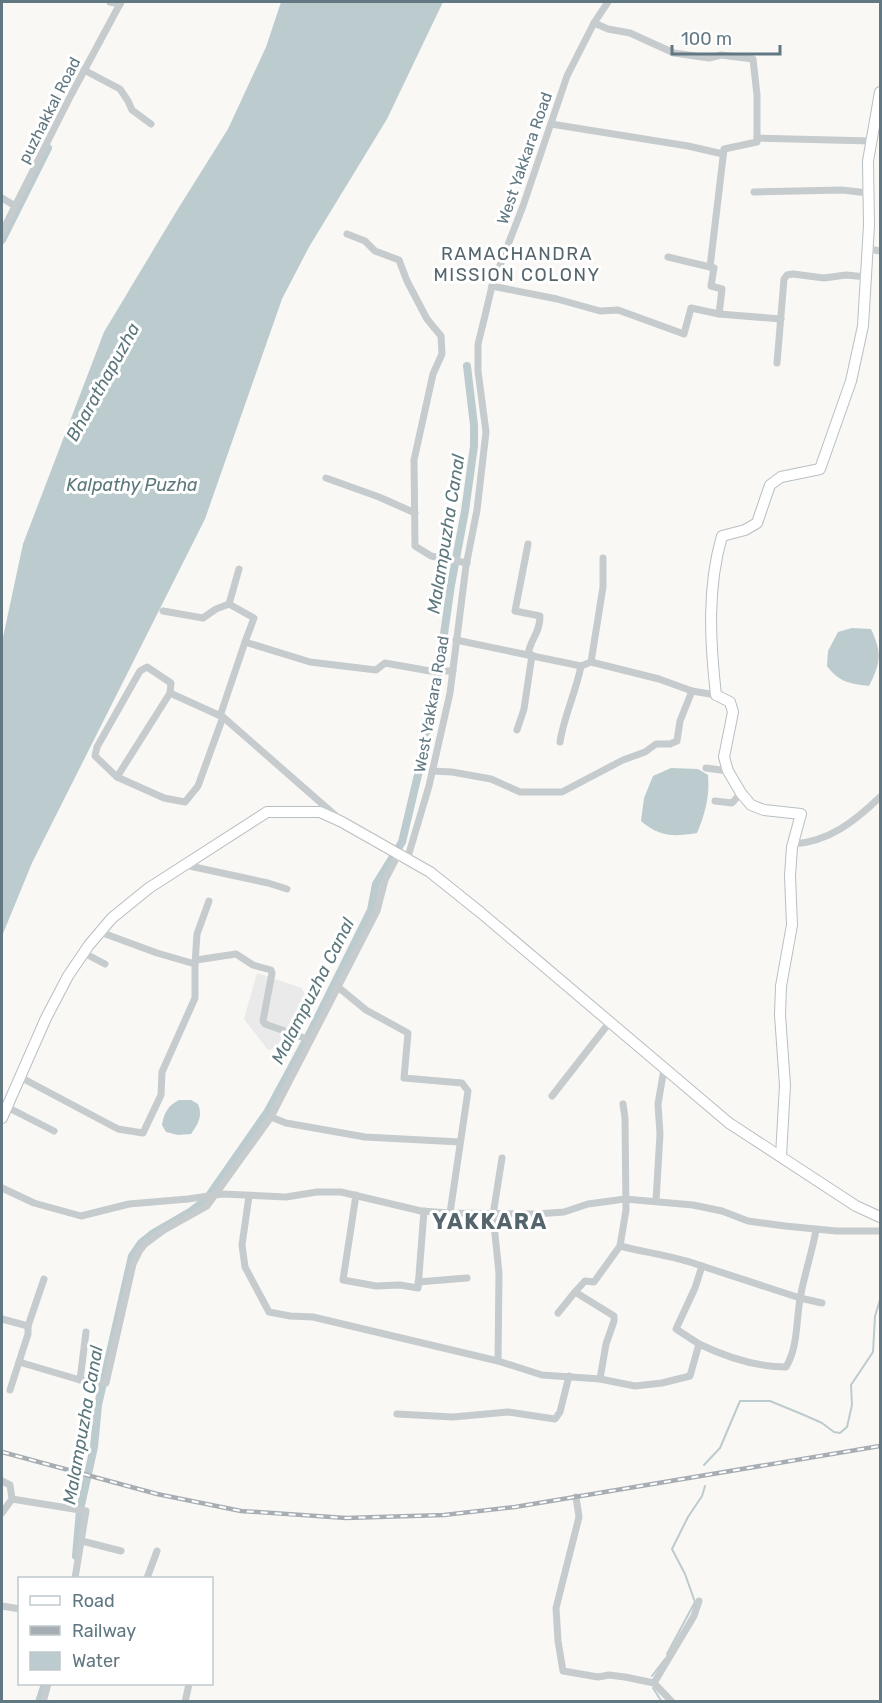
<svg xmlns="http://www.w3.org/2000/svg" width="882" height="1703" font-family="Rubik,sans-serif">
<rect width="100%" height="100%" fill="#f9f8f5"/>
<polygon fill="#e9eae9" points="257,973 302,988 312,1012 285,1047 268,1050 244,1019"/>
<g fill="#bccbce">
<polygon points="281,2 443,2 387,119 309,247 282,299 205,519 32,863 2,936 2,642 23,544 104,332 176,212 228,129 266,47"/>
<path d="M852,628L871,629C882,653 881,662 869,686C851,684 838,682 827,666L828,651L838,632Z"/>
<path d="M671,768L698,769L708,775C710,796 705,814 697,833C673,837 660,837 641,821L644,798L653,776Z"/>
<path d="M179,1100H191L198,1104C203,1116 198,1124 191,1134L178,1135L166,1132L162,1125C164,1112 168,1106 179,1100Z"/>
</g>
<g fill="none" stroke-linecap="round" stroke-linejoin="round">
<g stroke="#bccbce" stroke-width="2">
<polyline points="704,1465 720,1448 740,1401 770,1401 804,1415 822,1423 834,1432 840,1433 847,1427 852,1405 851,1385 873,1352 875,1316 880,1300"/>
<polyline points="667,1654 695,1602 685,1574 672,1549 688,1517 702,1496 705,1486"/>
<polyline points="652,1676 665,1659"/>
<polyline points="653,1688 662,1702"/>
</g>
<g stroke="#bccbce" stroke-width="8">
<polyline points="2,240 48,148"/>
<polyline points="76,1556 80,1510 94,1447 98,1405 132,1256 141,1243 152,1234 190,1212 206,1200 268,1111 310,1033 371,910 376,884 402,842 422,758 424,739 434,704 451,585 465,511 474,446 474,425 467,366"/>
<polyline points="39,1702 45,1684"/>
</g>
<g stroke="#b8bfc2" stroke-width="12">
<path id="secondary" d="M781,1156L785,1085L780,1015L781,986L792,925L790,876L792,847L801,814L764,810L751,805L741,793L728,771L724,757L733,712L730,702L716,695C710,642 707,587 722,536L745,530L757,523L770,485L781,477L820,469L851,381L863,326L869,225L868,161L880,92"/>
</g>
<g stroke="#b9bec1" stroke-width="12">
<polyline id="primary" points="2,1118 46,1018 68,976 89,945 112,918 149,888 267,812 320,812 342,822 430,872 480,912 729,1123 856,1206 880,1217"/>
</g>
<g stroke="#c6cbce" stroke-width="7">
<polyline points="110,2 120,4"/>
<polyline points="594,23 608,29 630,33 674,53 709,58 721,55 753,59 757,95 757,142 724,149 710,267 668,257"/>
<polyline points="84,70 120,89 128,101 132,110 151,124"/>
<polyline points="551,124 688,146 723,154"/>
<polyline points="757,138 872,141"/>
<polyline points="754,192 842,190 868,193"/>
<polyline points="2,198 15,206"/>
<polyline points="2,232 71,95 121,2"/>
<polyline points="347,234 365,241 375,251 399,260 407,281 427,319 441,336 442,354 433,374 414,460 415,546 431,556 467,563"/>
<polyline points="869,249 880,251"/>
<polyline points="710,267 714,268 711,286 722,289 719,314"/>
<polyline points="492,286 557,299 600,311 618,310 684,334 691,308 719,314 781,319"/>
<polyline points="777,363 784,279 787,275 793,274 824,278 846,275 867,277"/>
<polyline points="326,478 379,497 415,513"/>
<polyline points="229,604 239,569"/>
<polyline points="163,611 203,618 216,609 229,604 254,618 245,642"/>
<polyline points="456,640 581,666 591,662 659,679 692,691 716,695"/>
<path d="M528,654C531,638 540,633 540,616L515,611L528,544"/>
<polyline points="591,662 603,587 603,558"/>
<polyline points="170,693 171,683 147,667 140,671 97,747 95,756 117,777 164,798 185,802 198,786 223,717"/>
<polyline points="220,716 245,642 310,662 376,670 385,663 430,671 453,671"/>
<polyline points="517,730 524,709 532,655"/>
<path d="M560,742C564,716 576,692 581,666"/>
<polyline points="706,768 728,771"/>
<polyline points="432,771 452,772 491,779 520,792 562,792 623,760 645,752 656,744 670,744 677,741 680,721 692,691"/>
<polyline points="117,777 170,693 223,717 336,816"/>
<polyline points="715,801 732,803 741,793"/>
<path d="M793,844C829,842 855,821 880,797"/>
<polyline points="407,860 429,786 450,693 466,566 477,510 486,432 478,371 478,344 483,324 492,286 523,206 567,76 594,23 608,2"/>
<polyline points="185,865 268,883 287,889"/>
<polyline points="84,953 105,964"/>
<polyline points="196,960 236,954 253,965 271,970 272,973 263,1021 265,1024 310,1040"/>
<polyline points="195,964 197,934 209,901"/>
<polyline points="338,987 366,1010 408,1033 404,1078 462,1083 468,1091 450,1213"/>
<polyline points="20,1077 118,1129 143,1133 161,1095 162,1072 195,998 195,964 157,953 100,932"/>
<polyline points="552,1096 609,1023"/>
<polyline points="7,1107 54,1131"/>
<polyline points="271,1117 286,1123 365,1137 460,1142"/>
<path d="M502,1158L493,1215L499,1273L498,1361L542,1375L600,1379L635,1386L662,1383L690,1376L699,1344C726,1357 755,1367 786,1367C798,1347 796,1322 800,1299C804,1275 812,1253 816,1230"/>
<polyline points="2,1188 34,1203 81,1216 129,1204 188,1199 222,1194 286,1197 317,1192 341,1192 421,1211 450,1213 536,1214 564,1212 588,1204 625,1199 693,1205 722,1211 748,1221 785,1226 836,1231 880,1231"/>
<polyline points="356,1195 343,1280 376,1286 400,1285 418,1288 424,1211"/>
<polyline points="249,1196 242,1245 245,1267 269,1312 290,1316 313,1317 498,1361"/>
<polyline points="656,1201 660,1134 658,1104 664,1069"/>
<path d="M620,1246C647,1253 675,1256 702,1266L695,1288L676,1329L699,1344"/>
<polyline points="702,1266 800,1298 822,1303"/>
<polyline points="418,1282 467,1278"/>
<polyline points="558,1313 575,1292"/>
<polyline points="2,1319 28,1326 44,1279"/>
<polyline points="19,1362 80,1380 86,1332"/>
<polyline points="600,1379 606,1344 614,1321 614,1316 575,1292 585,1281 594,1282 620,1246 626,1210 625,1118 623,1104"/>
<polyline points="80,1380 106,1383 133,1264 140,1250 145,1244 164,1230 207,1206 271,1117 377,911 385,880 398,855"/>
<polyline points="10,1390 28,1334 28,1326"/>
<polyline points="397,1414 453,1417 508,1412 555,1419 560,1412 569,1376"/>
<polyline points="2,1481 10,1485 12,1499 86,1511 75,1578"/>
<polyline points="576,1497 579,1517 556,1608 558,1641 563,1671 598,1677 609,1675 625,1677 654,1683 672,1702"/>
<polyline points="2,1513 12,1499"/>
<polyline points="82,1541 121,1551"/>
<polyline points="147,1578 157,1551"/>
<polyline points="2,1606 20,1609"/>
<polyline points="654,1683 694,1616 699,1601"/>
<polyline points="43,1702 48,1684"/>
<polyline points="185,1702 189,1684"/>
</g>
<use href="#secondary" stroke="#fff" stroke-width="10"/>
<use href="#primary" stroke="#fff" stroke-width="10"/>
<g stroke="#a6aeb3" stroke-width="4.5">
<polyline id="rail" points="2,1452 157,1494 241,1511 346,1518 444,1515 515,1507 880,1446"/>
</g>
<use href="#rail" stroke="#fff" stroke-width="2" stroke-dasharray="7" stroke-linecap="butt"/>
</g>
<g text-anchor="middle" stroke-width="6" stroke-linejoin="round" paint-order="stroke">
<g font-size="16" fill="#617883" stroke="#fff">
<text transform="translate(49 110) rotate(-63)" y="6">puzhakkal Road</text>
<text transform="translate(524 158) rotate(-71)" y="6">West Yakkara Road</text>
<text transform="translate(431 704) rotate(-80)" y="6">West Yakkara Road</text>
</g>
<g font-size="18" letter-spacing="1.5" fill="#54656d" stroke="#fff">
<text x="517" y="260">RAMACHANDRA<tspan x="517" dy="21">MISSION COLONY</tspan></text>
</g>
<g font-size="18" font-style="italic" fill="#5c787d" stroke="#fff">
<text transform="translate(103 382) rotate(-61)" y="6">Bharathapuzha</text>
<text x="132" y="491">Kalpathy Puzha</text>
<text transform="translate(446 534) rotate(-81)" y="6">Malampuzha Canal</text>
<text transform="translate(313 991) rotate(-63)" y="6">Malampuzha Canal</text>
<text transform="translate(83 1425) rotate(-80)" y="6">Malampuzha Canal</text>
</g>
<g font-size="22" font-weight="bold" letter-spacing="1.5" fill="#54656d" stroke="#fff">
<text x="490" y="1229">YAKKARA</text>
</g>
</g>
<rect width="882" height="1703" fill="none" stroke="#617883" stroke-width="6"/>
<rect x="18" y="1577" width="195" height="108" fill="#ffffff" stroke="#c0c9cd" stroke-width="1.5"/>
<rect x="30" y="1596" width="30" height="9" fill="#ffffff" stroke="#c0c9cd" stroke-width="1.5"/>
<text x="72" y="1607" font-size="18" fill="#617883">Road</text>
<rect x="30" y="1626" width="30" height="9" fill="#a6aeb3" stroke="#c0c9cd" stroke-width="1.5"/>
<text x="72" y="1637" font-size="18" fill="#617883">Railway</text>
<rect x="30" y="1652" width="30" height="18" fill="#bccbce" stroke="#c0c9cd" stroke-width="1.5"/>
<text x="72" y="1667" font-size="18" fill="#617883">Water</text>
<path d="M672 45v9h108v-9" fill="none" stroke="#617883" stroke-width="3"/>
<text x="681" y="45" font-size="18" fill="#617883" stroke="#ffffff" stroke-width="4.5" paint-order="stroke">100 m</text>
</svg>
